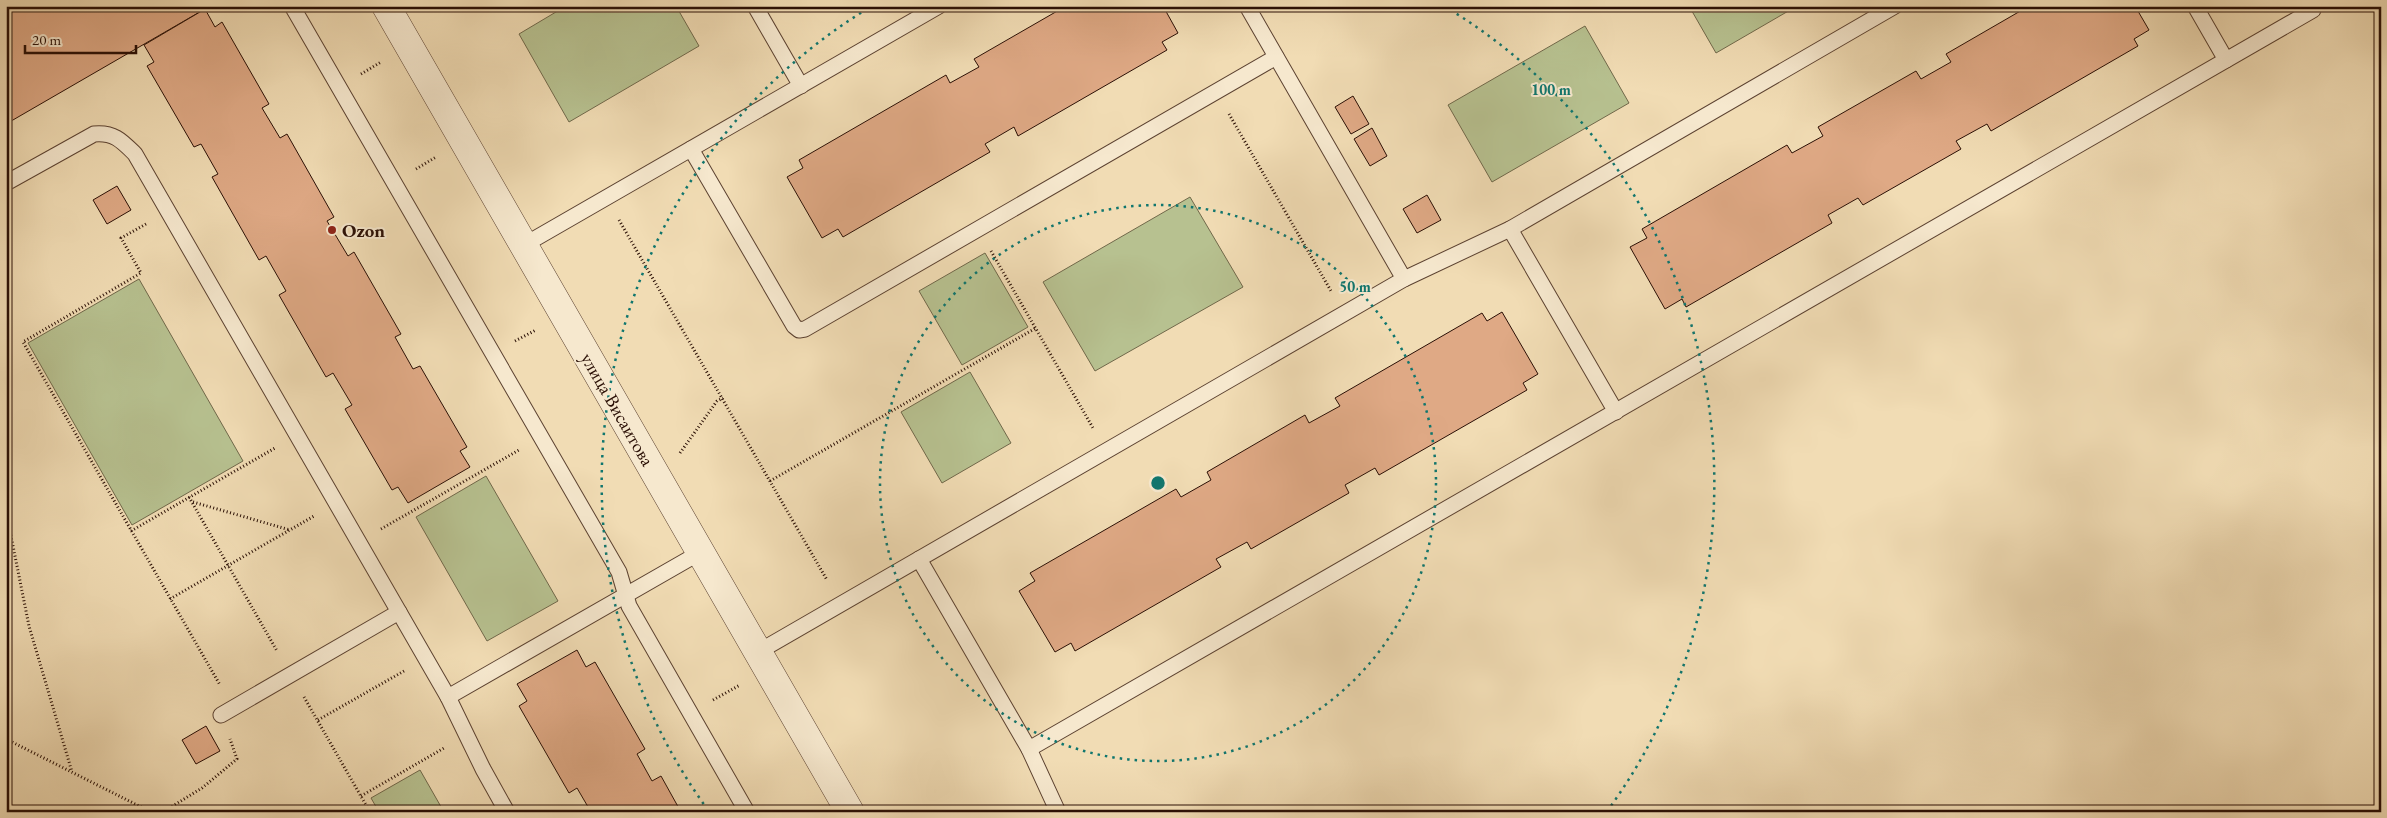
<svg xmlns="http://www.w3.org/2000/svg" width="2387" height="818" font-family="'EB Garamond',serif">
<rect width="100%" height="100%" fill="#f1dcb4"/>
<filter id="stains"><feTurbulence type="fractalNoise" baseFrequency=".004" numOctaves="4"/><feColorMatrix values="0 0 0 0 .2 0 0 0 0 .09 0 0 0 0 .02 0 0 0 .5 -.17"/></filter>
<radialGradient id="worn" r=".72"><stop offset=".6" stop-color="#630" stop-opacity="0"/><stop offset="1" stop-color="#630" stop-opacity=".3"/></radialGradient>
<g fill="#b7c190" stroke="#70684a">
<polygon points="566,6 676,6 699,46 569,122 519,34"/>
<polygon points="1689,6 1797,6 1716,53"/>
<polygon points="1585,26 1629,103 1492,182 1448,105"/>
<polygon points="1190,197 1243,287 1095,371 1043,282"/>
<polygon points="985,253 1028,327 962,365 919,291"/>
<polygon points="139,279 243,461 132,525 28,343"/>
<polygon points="970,372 1011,443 942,483 901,412"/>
<polygon points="486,476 558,601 487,641 416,517"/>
<polygon points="420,770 444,812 379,812 371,798"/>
</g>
<g fill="#dfa985" stroke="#2a0f05">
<polygon points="6,6 210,6 6,124"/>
<polygon points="1066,6 1163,6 1178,33 1162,42 1167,50 1018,136 1014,127 985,144 990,152 843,237 838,229 822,238 787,177 803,168 799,160 946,75 950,83 979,67 974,59"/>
<polygon points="2029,6 2135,6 2149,30 2134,39 2138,46 1991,131 1987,124 1956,141 1961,149 1863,205 1858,198 1828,215 1832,223 1686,307 1682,299 1665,309 1630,247 1647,238 1642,229 1787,145 1792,153 1823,136 1818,127 1916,71 1921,79 1951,62 1946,54"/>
<polygon points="205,9 215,27 222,22 269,104 262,108 280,138 287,134 334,217 327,221 348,256 354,252 401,334 395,337 413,369 420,366 467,447 460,451 470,467 408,503 398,487 392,490 345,409 352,405 333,373 326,377 279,295 286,291 266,256 259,260 212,177 218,174 201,144 194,147 147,66 154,62 144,45"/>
<polygon points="1353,96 1369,124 1351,134 1335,107"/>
<polygon points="1372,128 1387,156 1370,166 1354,139"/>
<polygon points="117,186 131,210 107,224 93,200"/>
<polygon points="1427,195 1441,220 1417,233 1403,209"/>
<polygon points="1502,312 1538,374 1523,383 1527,390 1379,475 1375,468 1345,485 1349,493 1251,549 1247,542 1216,559 1221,567 1075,651 1071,643 1055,652 1019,591 1035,581 1030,573 1176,489 1181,497 1211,480 1207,472 1305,415 1309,423 1340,406 1335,398 1482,313 1487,321"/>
<polygon points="577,650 586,667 595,662 645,749 637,754 652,781 661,776 681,812 591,812 577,788 569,793 519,706 527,701 517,684"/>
<polygon points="206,726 220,751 196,764 182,740"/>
</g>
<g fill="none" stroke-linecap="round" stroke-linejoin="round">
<g stroke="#5c4231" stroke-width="17">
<g id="service">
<polyline points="292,6 619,572 629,606 747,812"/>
<polyline points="755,6 801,86"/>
<polyline points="1247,6 1404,279"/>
<polyline points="2195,6 2226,60"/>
<polyline points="691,149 794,326 799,330 805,329 1276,57"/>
<path d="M6,183L94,134C114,132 122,141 135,154L448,697L483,769L507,812"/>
<polyline points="1510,229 1616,412"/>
<polyline points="524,245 939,6"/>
<polyline points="919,559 1029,749 2313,10 2311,6"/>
<polyline points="758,652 1404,279 1510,229 1895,6"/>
<polyline points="448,697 701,552"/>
<polyline points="221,715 399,612"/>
<polyline points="1029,749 1058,812"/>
</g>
</g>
<g stroke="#5c4231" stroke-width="29">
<polyline id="minor" points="386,6 850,812"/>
</g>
<g stroke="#2a0f05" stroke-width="3" stroke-dasharray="1 2.5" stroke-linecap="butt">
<polyline points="361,74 381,62"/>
<polyline points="1229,114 1331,291"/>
<polyline points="416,169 436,157"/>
<polyline points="619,220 827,580"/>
<polyline points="146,224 121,238 141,273 23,342 220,685"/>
<polyline points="991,251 1093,428"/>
<polyline points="515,341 536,330"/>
<polyline points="680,453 717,401 723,398"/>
<polyline points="770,481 1036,328"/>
<polyline points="189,497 277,651"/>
<polyline points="193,502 290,530"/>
<polyline points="6,511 29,626 72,772"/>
<polyline points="381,529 519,450"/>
<polyline points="131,531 275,448"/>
<polyline points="170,599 314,516"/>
<polyline points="304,697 370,812"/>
<polyline points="713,700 740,685"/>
<polyline points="318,720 404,671"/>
<polyline points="6,739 151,812"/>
<polyline points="361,796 444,748"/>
<polyline points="163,812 202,788 237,759 230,739"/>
</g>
<use href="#service" stroke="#f6e8ce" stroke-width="15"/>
<use href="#minor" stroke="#f6e8ce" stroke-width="28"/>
</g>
<g fill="none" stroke="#0f766e" stroke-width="2.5" stroke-dasharray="2.5 5">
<circle cx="1158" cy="483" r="278"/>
<path d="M708 810A556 556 0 0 1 872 6M1444 6A556 556 0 0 1 1608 810"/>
</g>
<circle fill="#8f2418" stroke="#f6e8ce" stroke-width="2" cx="332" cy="230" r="5"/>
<g text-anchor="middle" stroke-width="4" stroke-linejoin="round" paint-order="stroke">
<g font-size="19" font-weight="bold" fill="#2a0f05" stroke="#f6e8ce" text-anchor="start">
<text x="342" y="237">Ozon</text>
</g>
<g font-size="19" fill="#2a0f05" stroke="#f6e8ce">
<text transform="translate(618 409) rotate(60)" y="7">улица Висаитова</text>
</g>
</g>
<circle cx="1158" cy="483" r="8" fill="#0f766e" stroke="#f6e8ce" stroke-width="2.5"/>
<g font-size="15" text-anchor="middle" font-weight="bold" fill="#0f766e" stroke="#f6e8ce" stroke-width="4" stroke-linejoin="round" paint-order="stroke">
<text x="1551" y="95">100 m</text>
<text x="1355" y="292">50 m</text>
</g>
<rect width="2387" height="818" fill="none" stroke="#f1dcb4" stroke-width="25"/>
<rect x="8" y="8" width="2372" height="803" fill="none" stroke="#2a0f05" stroke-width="2.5"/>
<rect x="12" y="12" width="2362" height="793" fill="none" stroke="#2a0f05"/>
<path d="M25 45v8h111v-8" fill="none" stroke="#2a0f05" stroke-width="2.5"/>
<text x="32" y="45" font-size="15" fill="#2a0f05" stroke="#f6e8ce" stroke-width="4" paint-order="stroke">20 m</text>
<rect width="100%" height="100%" filter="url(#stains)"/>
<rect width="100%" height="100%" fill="url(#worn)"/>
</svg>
